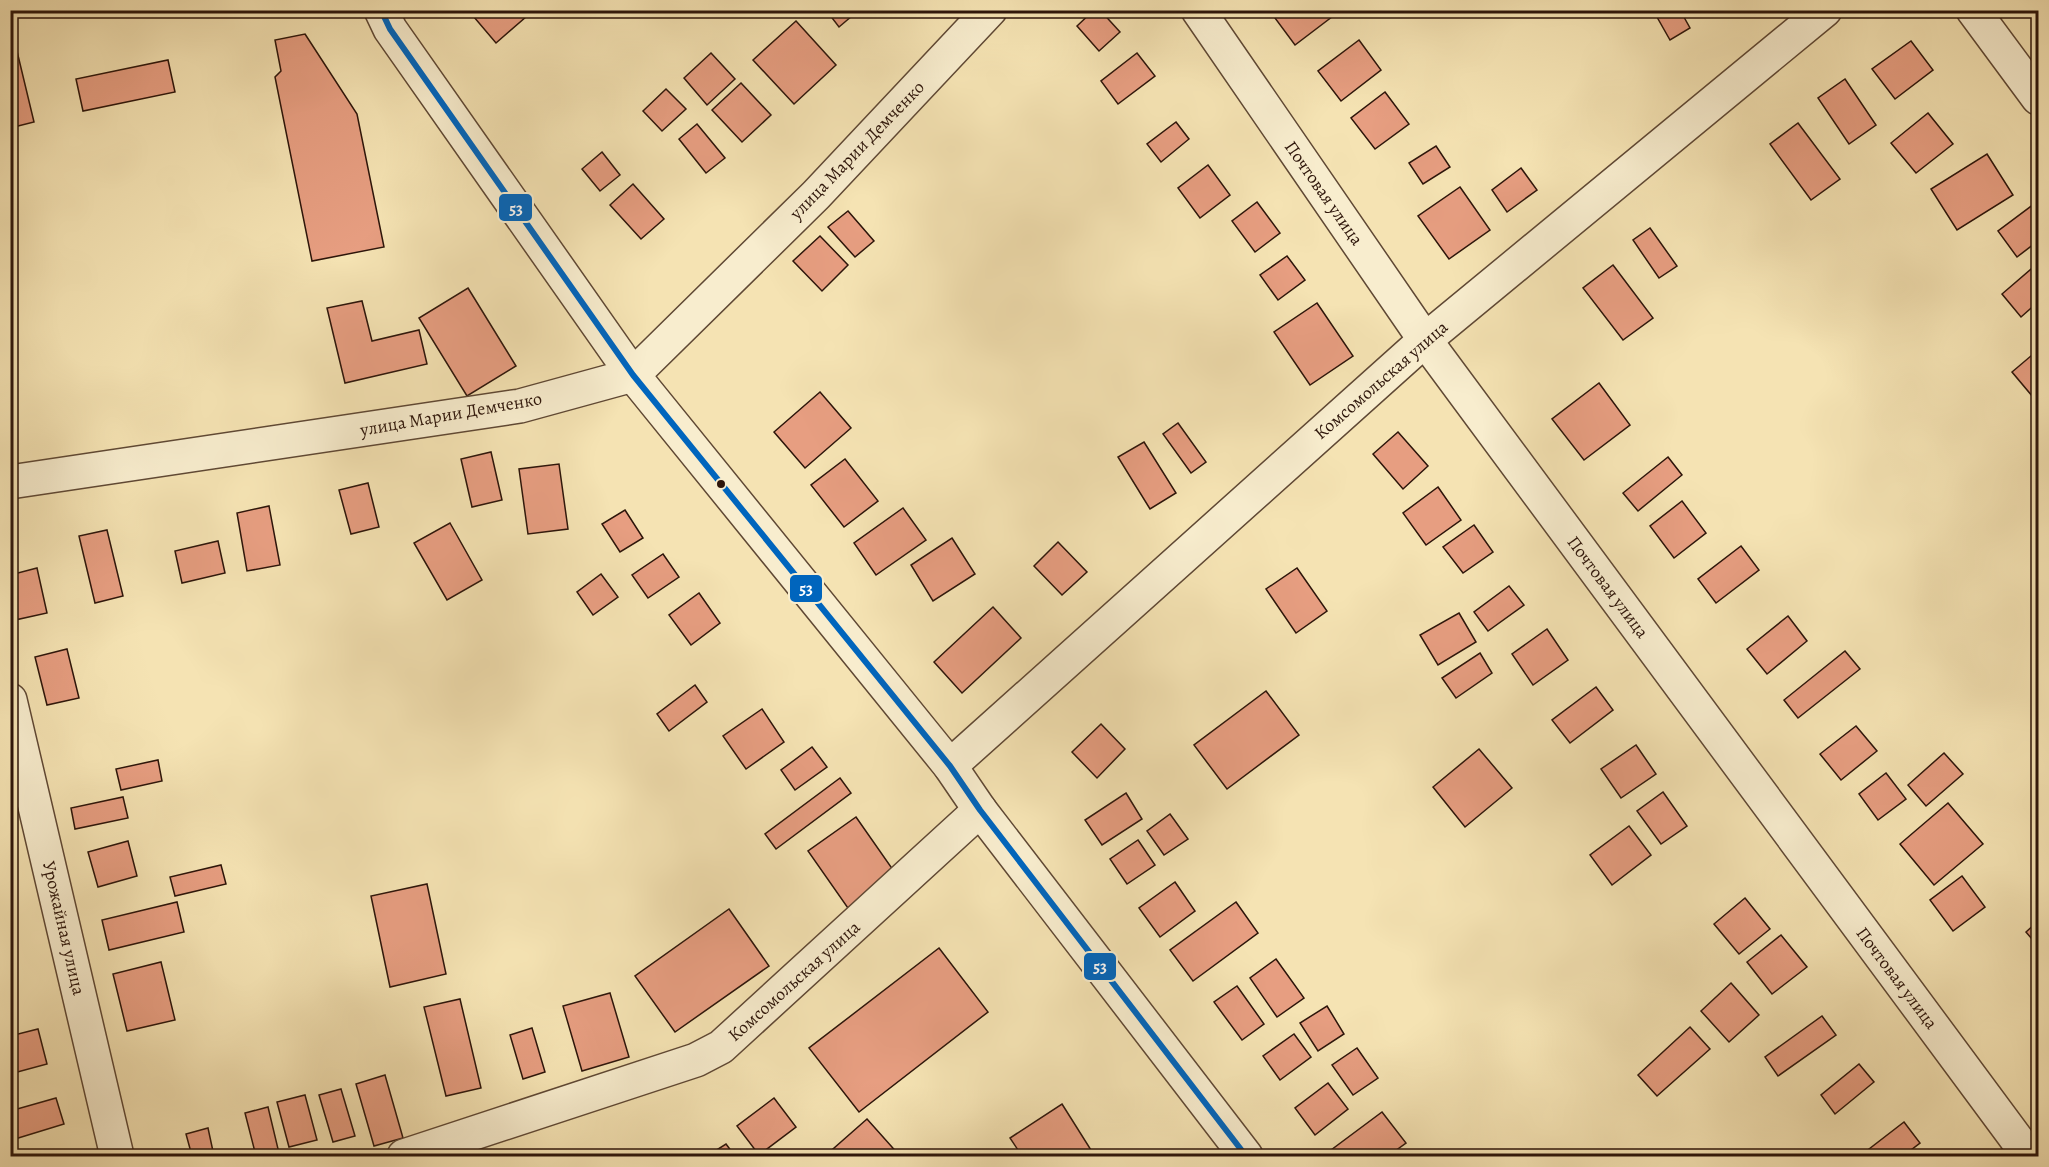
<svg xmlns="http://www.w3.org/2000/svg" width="2049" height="1167" font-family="Alegreya,serif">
<rect width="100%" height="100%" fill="#f5e3b3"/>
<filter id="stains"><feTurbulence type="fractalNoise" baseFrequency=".00333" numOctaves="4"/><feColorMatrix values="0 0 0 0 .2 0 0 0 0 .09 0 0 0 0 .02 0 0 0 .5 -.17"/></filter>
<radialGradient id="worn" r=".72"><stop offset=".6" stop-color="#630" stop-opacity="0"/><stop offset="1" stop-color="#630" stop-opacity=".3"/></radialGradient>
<g fill="#e79e81" stroke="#2d150a" stroke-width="1.5">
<polygon points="468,10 534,10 496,43"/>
<polygon points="826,10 859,10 839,27"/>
<polygon points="1094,10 1100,10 1120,32 1099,51 1077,26"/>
<polygon points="1269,10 1341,10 1295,45"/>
<polygon points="1653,10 1680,10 1690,28 1670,40"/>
<polygon points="796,21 836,65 794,104 753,60"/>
<polygon points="10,22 34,122 10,128"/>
<polygon points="305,34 357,114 384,247 312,261 275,77 281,71 275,40"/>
<polygon points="1359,40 1381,70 1341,101 1318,71"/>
<polygon points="1911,41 1933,70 1895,99 1872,69"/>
<polygon points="711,53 735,79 707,105 684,78"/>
<polygon points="1137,53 1155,76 1118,104 1101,81"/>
<polygon points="168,60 175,92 83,111 76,79"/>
<polygon points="1845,79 1876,125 1849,144 1818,98"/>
<polygon points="741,83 771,115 742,142 712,110"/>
<polygon points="666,89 686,109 662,131 643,111"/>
<polygon points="1385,92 1409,124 1375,149 1351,118"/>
<polygon points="1928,113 1953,144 1916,173 1891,143"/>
<polygon points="1176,122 1189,139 1161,162 1147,144"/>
<polygon points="1798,123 1840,179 1811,200 1770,144"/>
<polygon points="697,124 725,158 706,173 679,139"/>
<polygon points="1436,146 1450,167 1423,184 1409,163"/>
<polygon points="602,152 620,175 600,191 582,169"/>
<polygon points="1987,154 2013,195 1957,230 1931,189"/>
<polygon points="1208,165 1230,195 1200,218 1178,188"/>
<polygon points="1521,168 1537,190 1507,212 1492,190"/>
<polygon points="633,184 664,219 641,239 610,205"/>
<polygon points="1460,187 1490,230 1449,259 1418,216"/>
<polygon points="2038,201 2038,241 2017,257 1998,231"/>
<polygon points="1257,202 1280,233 1255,252 1232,221"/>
<polygon points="848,211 874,241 855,257 828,227"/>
<polygon points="1650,228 1677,266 1659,278 1633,240"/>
<polygon points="820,236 848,265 822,291 793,261"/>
<polygon points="1287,256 1305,280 1278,300 1260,275"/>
<polygon points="2038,263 2038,302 2021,317 2002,294"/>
<polygon points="1613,265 1653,318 1623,340 1583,288"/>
<polygon points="468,288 516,366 467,396 419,318"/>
<polygon points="362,301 372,341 419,330 427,364 345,383 327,308"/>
<polygon points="1317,303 1353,356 1310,385 1274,332"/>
<polygon points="2038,350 2038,403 2012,372"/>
<polygon points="1599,383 1630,425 1584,460 1552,419"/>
<polygon points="820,392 851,428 805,468 774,432"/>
<polygon points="1178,423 1206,462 1191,473 1163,434"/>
<polygon points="1398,432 1428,466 1403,489 1373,454"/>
<polygon points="1144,442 1176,493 1150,509 1118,457"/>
<polygon points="491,452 502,500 472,507 461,459"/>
<polygon points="1668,457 1682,475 1638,511 1623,493"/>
<polygon points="845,459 878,501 844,527 811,485"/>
<polygon points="559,464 568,529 528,534 519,469"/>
<polygon points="368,483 379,527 351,534 339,490"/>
<polygon points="1438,487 1461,520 1426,545 1403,513"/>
<polygon points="1682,501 1706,533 1674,558 1650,526"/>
<polygon points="269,506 280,565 247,571 237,513"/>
<polygon points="903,508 926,540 876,575 854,543"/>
<polygon points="625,510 643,538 620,552 602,524"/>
<polygon points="450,523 482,580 447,600 414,543"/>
<polygon points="1474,525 1493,552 1463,573 1443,547"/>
<polygon points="107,530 123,596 95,603 79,536"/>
<polygon points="952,538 975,574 933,601 911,565"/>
<polygon points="218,541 225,573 182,583 175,551"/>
<polygon points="1058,542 1087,572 1062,595 1034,566"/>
<polygon points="1741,546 1759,570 1716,603 1698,579"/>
<polygon points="663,554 679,577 648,598 632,575"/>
<polygon points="37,568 47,613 15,620 10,601 10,575"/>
<polygon points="1297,568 1327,611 1296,633 1266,589"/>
<polygon points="601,574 618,597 593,615 577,592"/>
<polygon points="1509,586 1524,605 1488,631 1474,612"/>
<polygon points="699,593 720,623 691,645 669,615"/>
<polygon points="993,607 1021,638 962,693 934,662"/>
<polygon points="1459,613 1476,642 1438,665 1420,635"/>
<polygon points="1788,616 1807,641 1767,674 1747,649"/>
<polygon points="1547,629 1568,660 1533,685 1512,654"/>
<polygon points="67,649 79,698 47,705 35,657"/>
<polygon points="1845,651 1860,669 1798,718 1784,700"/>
<polygon points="1480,653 1492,673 1456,698 1442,678"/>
<polygon points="695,685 707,702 669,731 657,714"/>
<polygon points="1596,687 1613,710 1570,743 1552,720"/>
<polygon points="1266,691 1299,735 1227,789 1194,745"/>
<polygon points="762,709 784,742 746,769 723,736"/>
<polygon points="1101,724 1125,749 1097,778 1072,752"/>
<polygon points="1856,726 1877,751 1841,780 1820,754"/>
<polygon points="1636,745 1656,774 1621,798 1601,769"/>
<polygon points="812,747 827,767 795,790 781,770"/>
<polygon points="1479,749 1512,788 1465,827 1433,787"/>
<polygon points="1944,753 1963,774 1926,806 1908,785"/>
<polygon points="158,760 162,781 121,790 116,769"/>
<polygon points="1886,773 1906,799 1878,820 1859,794"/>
<polygon points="840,778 851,793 776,849 765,834"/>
<polygon points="1663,792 1687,826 1661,844 1637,811"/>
<polygon points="1126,793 1142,819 1102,845 1085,820"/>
<polygon points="123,797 128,818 75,829 71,808"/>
<polygon points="1948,803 1983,844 1934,885 1900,844"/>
<polygon points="1170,814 1188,839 1164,855 1147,831"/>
<polygon points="856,817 898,877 850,911 808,851"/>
<polygon points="1629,826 1651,855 1612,885 1590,855"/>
<polygon points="1138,840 1155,865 1127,884 1110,859"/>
<polygon points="128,841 137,876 98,887 88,852"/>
<polygon points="221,865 226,884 175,896 170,877"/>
<polygon points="1962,876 1985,907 1953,931 1930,900"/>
<polygon points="1175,882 1195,911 1160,937 1139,908"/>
<polygon points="427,884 446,974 390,987 371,896"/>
<polygon points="1745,898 1770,929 1739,954 1714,924"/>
<polygon points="177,902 184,932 109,950 102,920"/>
<polygon points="1236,902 1258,933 1193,981 1170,950"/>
<polygon points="729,909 769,966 675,1032 635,976"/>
<polygon points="2038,921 2038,946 2026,932"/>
<polygon points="1781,935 1807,967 1772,994 1747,962"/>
<polygon points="939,948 988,1012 859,1112 809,1048"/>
<polygon points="1276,959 1304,998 1277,1017 1250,978"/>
<polygon points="161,962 175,1020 127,1031 113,974"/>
<polygon points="1731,983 1759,1015 1729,1042 1701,1011"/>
<polygon points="1237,986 1264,1024 1242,1040 1214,1002"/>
<polygon points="610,993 629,1057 582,1071 563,1006"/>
<polygon points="460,999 481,1088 446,1096 424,1007"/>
<polygon points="1327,1006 1344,1034 1318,1051 1300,1023"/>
<polygon points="1822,1016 1836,1035 1778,1076 1765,1057"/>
<polygon points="1690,1027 1710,1049 1657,1096 1638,1075"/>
<polygon points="532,1028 545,1072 523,1079 510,1035"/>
<polygon points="38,1029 47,1064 10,1074 10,1036"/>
<polygon points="1294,1034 1311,1057 1280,1080 1263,1056"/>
<polygon points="1357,1048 1378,1078 1353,1095 1332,1065"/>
<polygon points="1859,1064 1874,1082 1835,1114 1821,1095"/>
<polygon points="385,1075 403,1138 374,1146 356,1084"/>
<polygon points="1328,1083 1348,1109 1315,1135 1295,1108"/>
<polygon points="341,1089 355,1136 333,1142 319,1095"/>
<polygon points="305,1095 317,1140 289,1147 277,1102"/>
<polygon points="56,1098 64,1124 15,1139 10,1111"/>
<polygon points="774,1098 796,1127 759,1155 737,1126"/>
<polygon points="1062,1104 1091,1150 1081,1156 1022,1156 1010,1138"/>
<polygon points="268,1107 279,1153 256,1156 245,1113"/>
<polygon points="1382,1112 1406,1143 1388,1156 1323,1156"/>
<polygon points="867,1119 900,1156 825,1156"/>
<polygon points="1904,1122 1920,1143 1903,1156 1860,1156"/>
<polygon points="208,1128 214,1156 192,1156 186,1134"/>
<polygon points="726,1144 735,1156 707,1156"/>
<polygon points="17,1150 19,1156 10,1156 10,1152"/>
</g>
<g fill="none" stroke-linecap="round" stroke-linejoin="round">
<g stroke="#5f4834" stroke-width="36">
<g id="minor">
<polyline points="1198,10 1425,340 2029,1156"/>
<polyline points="1973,10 2038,98"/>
<polyline points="10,482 520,406 633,375 816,195 990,10"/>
<polyline points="10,700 117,1156"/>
<polyline points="950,766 1425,340 1825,10"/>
<polyline points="404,1156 696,1060 721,1047 980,810"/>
</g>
</g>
<g stroke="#5f4834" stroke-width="36">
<polyline id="tertiary" points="381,10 390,29 633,375 950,766 980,810 1246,1156"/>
</g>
<use href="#minor" stroke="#f8edce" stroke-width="33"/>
<use href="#tertiary" stroke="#f8edce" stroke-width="33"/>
<g stroke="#f8edce" stroke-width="10">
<polyline id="bus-1" points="381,10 390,29 633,375 950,766 980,810 1246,1156"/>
</g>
<use href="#bus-1" stroke="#0065bd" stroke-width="6"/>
</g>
<circle fill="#2d150a" stroke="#f8edce" stroke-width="2" cx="721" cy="484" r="5"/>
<g text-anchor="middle" stroke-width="6" stroke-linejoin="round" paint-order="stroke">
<g font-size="18" fill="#2d150a" stroke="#f8edce">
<text transform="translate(857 150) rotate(-46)" y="6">улица Марии Демченко</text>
<text transform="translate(1324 193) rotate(55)" y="6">Почтовая улица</text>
<text transform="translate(1381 380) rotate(-41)" y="6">Комсомольская улица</text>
<text transform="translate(451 414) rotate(-10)" y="6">улица Марии Демченко</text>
<text transform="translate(1608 587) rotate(53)" y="6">Почтовая улица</text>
<text transform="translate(64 928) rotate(77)" y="6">Урожайная улица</text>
<text transform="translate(1897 978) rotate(53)" y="6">Почтовая улица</text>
<text transform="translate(794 981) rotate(-42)" y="6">Комсомольская улица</text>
</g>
</g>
<g stroke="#f8edce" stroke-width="2">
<rect x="498" y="193" width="35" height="29" rx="6" fill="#0065bd"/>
<rect x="789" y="574" width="34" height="29" rx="6" fill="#0065bd"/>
<rect x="1083" y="952" width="34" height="29" rx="6" fill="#0065bd"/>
</g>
<g font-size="16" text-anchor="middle" font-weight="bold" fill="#fff">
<text x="516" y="214">53</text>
<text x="806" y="594">53</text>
<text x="1100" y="972">53</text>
</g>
<rect width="2049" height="1167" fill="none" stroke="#f5e3b3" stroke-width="36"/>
<rect x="12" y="12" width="2025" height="1143" fill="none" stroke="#2d150a" stroke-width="3"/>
<rect x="18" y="18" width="2013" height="1131" fill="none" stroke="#2d150a" stroke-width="1.5"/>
<rect width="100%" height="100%" filter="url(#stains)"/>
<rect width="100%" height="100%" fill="url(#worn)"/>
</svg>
